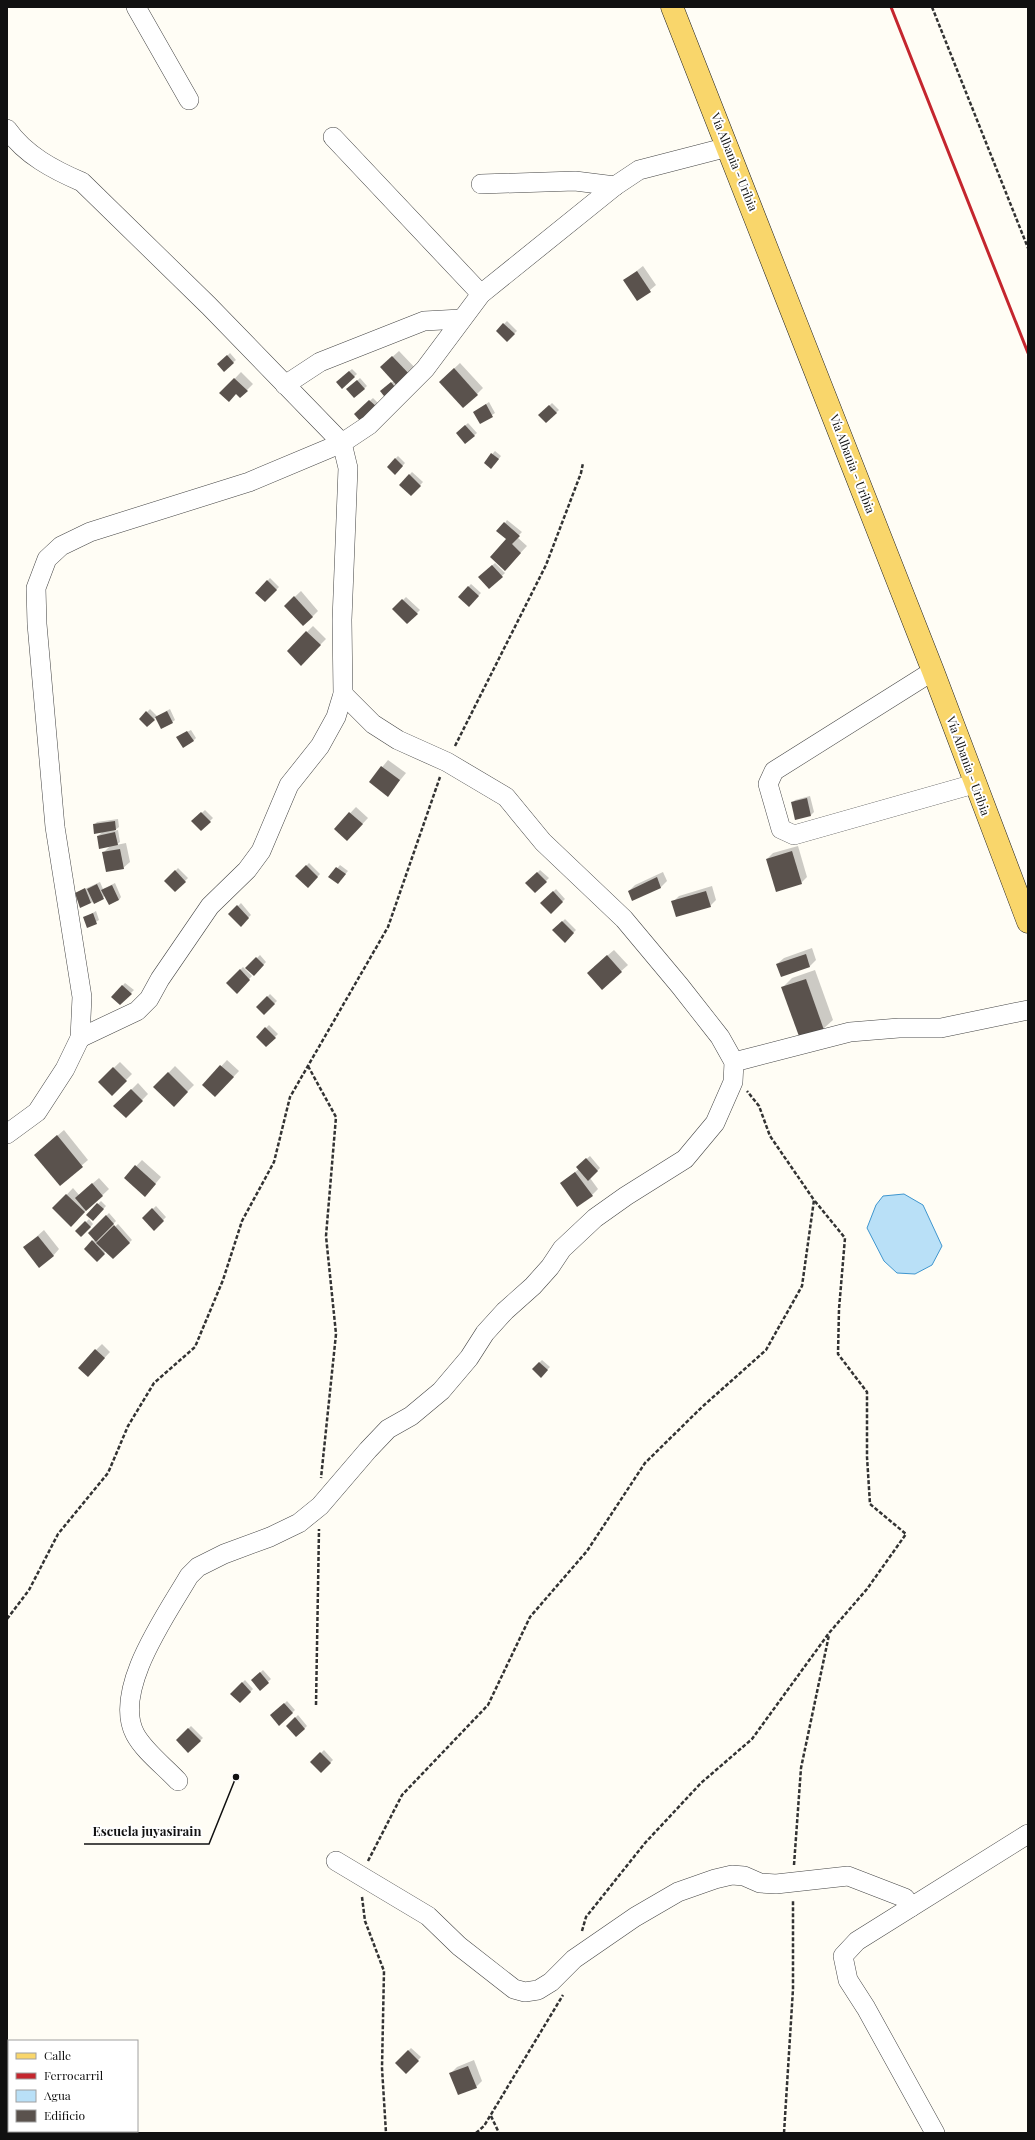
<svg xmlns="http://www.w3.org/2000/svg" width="1035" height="2140" font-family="'Playfair Display',serif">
<rect width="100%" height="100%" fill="#fffdf5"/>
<polygon fill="#b9e0f7" stroke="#3f96cf" points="904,1194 923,1205 942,1246 932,1265 915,1274 897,1273 884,1261 867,1228 876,1205 883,1196"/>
<g fill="#0003">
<polygon points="643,266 656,285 638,300 625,280"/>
<polygon points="507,321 517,331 507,340 497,331"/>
<polygon points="399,351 418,371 400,388 384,388 394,381 381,367"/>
<polygon points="230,353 236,360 224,370 219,364"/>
<polygon points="460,363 483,388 477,394 446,376"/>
<polygon points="352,369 357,374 342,387 340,379"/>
<polygon points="241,372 253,384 240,397 236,393 221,393"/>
<polygon points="360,378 367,386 355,397 348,389"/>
<polygon points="373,398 379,404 361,420 355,414"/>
<polygon points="489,402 495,413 480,423 474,412"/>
<polygon points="552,403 559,410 546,422 540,415"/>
<polygon points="468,423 477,433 465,443 457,433"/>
<polygon points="495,451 501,456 494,465 485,462"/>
<polygon points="398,456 405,463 395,474 395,459"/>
<polygon points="412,472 423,482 411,495 400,485"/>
<polygon points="507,520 522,532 517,537 527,546 511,563 505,523"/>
<polygon points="495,563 505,573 489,588 479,577"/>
<polygon points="270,578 279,587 265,601 256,593"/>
<polygon points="471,584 481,593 469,605 459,597"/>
<polygon points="301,591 318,611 312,617 285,606"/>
<polygon points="406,597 420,610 407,623 394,609"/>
<polygon points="313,626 326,639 301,664 288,651"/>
<polygon points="150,709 157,716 170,709 175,720 172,722 156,717 147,726 140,719"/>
<polygon points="191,730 196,738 193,741 179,736"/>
<polygon points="388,760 406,773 388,795 370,782"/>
<polygon points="810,796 814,812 811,815 796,819 792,803 795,800"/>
<polygon points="356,807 368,818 353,834 335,829"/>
<polygon points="205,810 213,818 201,830 193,821"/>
<polygon points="118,819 119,827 114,831 118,830 120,842 116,845 126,843 130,862 123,868 103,853 110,846 98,836 103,831 94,825 97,822"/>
<polygon points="798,846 807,877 801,883 767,859 773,853"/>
<polygon points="309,863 320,874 308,887 297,876"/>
<polygon points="340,865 348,871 340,880 330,877"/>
<polygon points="178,868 188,878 175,891 166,881"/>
<polygon points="540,870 549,878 535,892 527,883"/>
<polygon points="663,872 667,881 661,887 632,900 629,891 635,885"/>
<polygon points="100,882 103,889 115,883 121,897 119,900 105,896 91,903 76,893"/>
<polygon points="712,886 716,900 710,906 673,902 679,896"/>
<polygon points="556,889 565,899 551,912 542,903"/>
<polygon points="241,903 251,915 241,925 230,914"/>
<polygon points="96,911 99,920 88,927 84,918"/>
<polygon points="565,919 576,930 565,941 554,930"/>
<polygon points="812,948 816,960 810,966 781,976 777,964 784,958"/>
<polygon points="614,950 628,965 602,988 594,967"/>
<polygon points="260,955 266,962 254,975 247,968"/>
<polygon points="243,967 252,976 237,992 227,983"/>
<polygon points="815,970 833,1020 823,1029 782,988 792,978"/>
<polygon points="125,983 134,990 120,1004 112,997"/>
<polygon points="270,994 277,1001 264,1013 258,1007"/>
<polygon points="269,1025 278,1034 266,1046 257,1037"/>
<polygon points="227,1060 239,1071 221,1090 204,1085"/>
<polygon points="120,1062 132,1074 112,1094 99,1082"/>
<polygon points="175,1066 194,1085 174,1105 155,1087"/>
<polygon points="138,1083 148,1094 126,1117 115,1106"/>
<polygon points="64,1130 88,1160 60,1184 42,1149"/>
<polygon points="590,1156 600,1168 590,1178 598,1189 592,1195 561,1183 579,1169 577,1167"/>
<polygon points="142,1160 161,1177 151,1189 125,1178"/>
<polygon points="99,1178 109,1189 71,1225 54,1208 73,1188 79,1195"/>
<polygon points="101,1201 106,1206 93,1220 87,1215"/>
<polygon points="156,1206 166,1217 154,1230 143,1218"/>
<polygon points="109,1213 116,1221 97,1240 99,1242 118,1224 132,1240 113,1258 106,1251 97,1261 85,1249 95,1239 89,1233"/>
<polygon points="89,1219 93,1224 82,1236 77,1231"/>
<polygon points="44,1230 59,1249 53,1256 25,1247"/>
<polygon points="102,1344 110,1352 94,1369 96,1350"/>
<polygon points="542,1360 550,1367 541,1376 533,1369"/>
<polygon points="263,1670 271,1679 260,1689 252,1680"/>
<polygon points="245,1680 253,1689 240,1702 231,1694"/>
<polygon points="287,1701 295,1710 280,1724 272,1716"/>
<polygon points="298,1715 307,1726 297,1736 287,1726"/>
<polygon points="191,1726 203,1738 188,1752 177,1740"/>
<polygon points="324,1750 333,1760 321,1771 312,1762"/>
<polygon points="411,2048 421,2057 406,2073 396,2063"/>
<polygon points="474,2060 482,2081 476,2087 451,2073 457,2067"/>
</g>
<g fill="#5a524d">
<polygon points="637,271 651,292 637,301 623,280"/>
<polygon points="503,323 515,334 507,342 496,331"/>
<polygon points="227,355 234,363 224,372 217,364"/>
<polygon points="392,356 413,378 400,389 380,367"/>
<polygon points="454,368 478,395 463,408 439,382"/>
<polygon points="349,371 355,377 342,389 336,382"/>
<polygon points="234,378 248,391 240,398 236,394 229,402 219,393"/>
<polygon points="357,380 365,389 354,398 346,389"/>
<polygon points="391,382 399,392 388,401 380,391"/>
<polygon points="369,400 377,407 361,422 354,414"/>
<polygon points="486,404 493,417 480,424 473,412"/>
<polygon points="549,405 557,413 546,423 538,415"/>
<polygon points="465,425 475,436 465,444 456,433"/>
<polygon points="491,453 499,459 491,469 484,463"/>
<polygon points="395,458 403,466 395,475 387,467"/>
<polygon points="409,474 421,486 411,496 399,485"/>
<polygon points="504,522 520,536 512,544 521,553 505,571 490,557 506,539 496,531"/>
<polygon points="492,565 503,577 489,589 478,577"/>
<polygon points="267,580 277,590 265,602 255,593"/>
<polygon points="468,586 479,596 469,607 458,597"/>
<polygon points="294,596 313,617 303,626 284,606"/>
<polygon points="402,599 418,614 407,624 392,609"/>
<polygon points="306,631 321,645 301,666 287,651"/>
<polygon points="146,711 155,720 147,727 139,719"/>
<polygon points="167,711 173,723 161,729 155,717"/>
<polygon points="187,731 194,741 183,748 176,737"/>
<polygon points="381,766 400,780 388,797 369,782"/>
<polygon points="807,798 811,816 795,820 791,802"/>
<polygon points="201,812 211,822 201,831 191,821"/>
<polygon points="349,812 363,824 347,841 334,829"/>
<polygon points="115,821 116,830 94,834 93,824"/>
<polygon points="115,832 118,845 99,849 97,836"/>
<polygon points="120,849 124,869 106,872 102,852"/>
<polygon points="792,851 802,884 776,892 766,859"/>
<polygon points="306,865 318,877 308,888 295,876"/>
<polygon points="336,867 346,874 338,884 328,877"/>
<polygon points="175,870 186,882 175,892 164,881"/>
<polygon points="537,872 547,882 535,893 525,883"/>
<polygon points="657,877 661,888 632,901 628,891"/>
<polygon points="97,884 104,899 94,904 87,889"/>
<polygon points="112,885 119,900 109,905 101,890"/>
<polygon points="85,888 91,903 80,908 75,893"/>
<polygon points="553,891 563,902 551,914 540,903"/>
<polygon points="706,891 711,907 676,917 671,901"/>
<polygon points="237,905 249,918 241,927 228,914"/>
<polygon points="93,913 97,924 87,928 83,917"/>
<polygon points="562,921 574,933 565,943 552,930"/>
<polygon points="806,954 810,967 781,977 776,964"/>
<polygon points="607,955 622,972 602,990 587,973"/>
<polygon points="256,957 264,965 254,976 245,968"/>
<polygon points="240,969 250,980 237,994 226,983"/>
<polygon points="806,979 824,1030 800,1039 781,987"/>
<polygon points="122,985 132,994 120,1005 111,997"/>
<polygon points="267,996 275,1004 264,1015 256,1007"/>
<polygon points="265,1027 276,1038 266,1047 256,1037"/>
<polygon points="220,1065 234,1077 215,1097 202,1085"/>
<polygon points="113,1067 127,1081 112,1096 98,1082"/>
<polygon points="168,1072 188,1092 174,1107 153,1087"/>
<polygon points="131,1089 143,1101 126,1118 113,1106"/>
<polygon points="57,1135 83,1167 60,1186 34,1155"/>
<polygon points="586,1158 598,1171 588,1181 576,1167"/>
<polygon points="135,1165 156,1184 145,1197 124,1178"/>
<polygon points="575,1172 593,1196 577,1207 560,1183"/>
<polygon points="92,1183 103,1196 86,1211 75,1198"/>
<polygon points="66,1194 85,1212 71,1227 52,1208"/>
<polygon points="97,1203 104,1209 93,1221 86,1215"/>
<polygon points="152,1208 164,1221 154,1231 142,1218"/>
<polygon points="106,1215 114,1224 96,1242 88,1233"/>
<polygon points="85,1221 91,1227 81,1237 75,1231"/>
<polygon points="114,1225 130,1243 113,1259 96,1243"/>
<polygon points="38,1236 54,1256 39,1268 23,1247"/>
<polygon points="92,1240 105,1254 97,1262 84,1249"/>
<polygon points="95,1349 105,1358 88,1377 78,1368"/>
<polygon points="539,1362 548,1370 541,1378 532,1369"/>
<polygon points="260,1672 269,1683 260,1691 251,1680"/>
<polygon points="242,1682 251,1692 240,1703 230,1694"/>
<polygon points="284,1703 293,1713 279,1726 270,1715"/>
<polygon points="295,1717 305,1729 296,1737 286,1726"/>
<polygon points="188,1728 201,1741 188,1753 176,1740"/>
<polygon points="320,1752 331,1763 321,1773 310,1762"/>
<polygon points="408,2050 419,2061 406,2074 395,2063"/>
<polygon points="468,2066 477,2088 458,2095 449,2073"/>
</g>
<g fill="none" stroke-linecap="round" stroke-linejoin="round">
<g stroke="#444" stroke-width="20">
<g id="minor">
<polyline points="136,7 189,100"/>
<path d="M7,129C25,155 54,170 82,182L209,306L342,443L348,468L342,620L343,694L336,717L320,746L289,785L261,851L247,870L210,906L160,979L149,999L137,1011L80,1038"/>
<polyline points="333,137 481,294"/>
<polyline points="481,184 575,181 615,186"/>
<polyline points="285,385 320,362 424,321 461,319"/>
<polyline points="933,671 774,771 768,784 781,829 794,835 974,784"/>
<polyline points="734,1062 850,1032 899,1028 941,1028 1028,1010"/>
<polyline points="7,1134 37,1112 65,1069 80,1038 82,997 55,827 37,624 36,588 47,559 61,546 90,532 249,482 342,443 369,425 425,369 481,294 615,186 639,170 728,147"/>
<path d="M178,1781C164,1766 144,1751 135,1734C112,1690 167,1614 189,1576L198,1567L224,1554L270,1537L299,1523L320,1506L368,1450L388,1429L411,1416L441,1391L469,1358L485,1333L505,1311L533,1286L550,1267L562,1249L595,1218L626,1196L685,1159L715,1123L733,1082L734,1062L720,1037L680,986L624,919L543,842L506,797L447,762L398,740L373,724L343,694"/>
<polyline points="336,1861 428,1916 459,1946 514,1989 525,1992 538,1990 551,1982 574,1959 635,1917 678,1892 715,1879 732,1875 744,1876 760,1883 776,1884 848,1876 905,1898 911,1907"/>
<polyline points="935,2133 866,2008 848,1980 843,1956 857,1941 1028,1834"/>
</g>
</g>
<g stroke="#222" stroke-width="23">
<polyline id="major" points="672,7 933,671 1028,922"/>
</g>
<g stroke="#333" stroke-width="2.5" stroke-dasharray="4 2" stroke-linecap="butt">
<polyline points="932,7 1028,248"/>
<polyline points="455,746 546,565 581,473 583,463"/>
<polyline points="308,1066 336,1117 326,1236 336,1334 321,1478"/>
<polyline points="7,1619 29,1590 58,1534 108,1473 128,1426 154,1383 195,1347 223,1280 242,1221 274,1162 290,1097 388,927 440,777"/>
<polyline points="316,1705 319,1529"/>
<polyline points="368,1861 402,1795 488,1705 530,1617 587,1551 645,1463 702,1407 766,1350 802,1286 814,1200 770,1136 759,1106 747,1091"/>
<polyline points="794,1865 801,1768 829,1635"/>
<polyline points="362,1897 365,1921 384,1971 382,2068 386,2133"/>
<polyline points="582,1931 586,1917 645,1843 701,1783 752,1739 829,1633 867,1589 906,1534 870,1504 867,1457 867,1392 838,1354 839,1309 845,1238 814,1200"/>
<polyline points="491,2116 499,2133"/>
<polyline points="476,2133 484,2126 563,1995"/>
<polyline points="784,2133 793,1989 793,1900"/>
</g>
<use href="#minor" stroke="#fff" stroke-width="19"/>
<use href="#major" stroke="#f9d66b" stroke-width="22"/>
<polyline stroke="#c4262e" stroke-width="3" points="891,7 1028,353"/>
</g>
<g text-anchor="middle" stroke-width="4" stroke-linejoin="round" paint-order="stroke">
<g font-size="12" fill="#111" stroke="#fff">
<text transform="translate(734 162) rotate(68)" y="4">Vía Albania - Uribia</text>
<text transform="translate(852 464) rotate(69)" y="4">Vía Albania - Uribia</text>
<text transform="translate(968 766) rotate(70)" y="4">Vía Albania - Uribia</text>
</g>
</g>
<path fill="none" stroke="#111" stroke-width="1.5" d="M236 1777L209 1844H84"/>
<circle fill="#111" stroke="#fff" stroke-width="1.5" cx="236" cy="1777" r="4"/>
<g font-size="13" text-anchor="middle" font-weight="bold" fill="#111" stroke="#fff" stroke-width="4" stroke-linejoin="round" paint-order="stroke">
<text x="147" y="1836">Escuela juyasirain</text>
</g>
<rect width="1035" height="2140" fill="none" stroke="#111111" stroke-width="16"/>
<rect x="8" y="2040" width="130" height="92" fill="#ffffff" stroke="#a0a0a0"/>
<rect x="16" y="2053" width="20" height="6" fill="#f9d66b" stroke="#a0a0a0"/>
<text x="44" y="2060" font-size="12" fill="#111111">Calle</text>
<rect x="16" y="2073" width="20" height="6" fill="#c4262e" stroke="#a0a0a0"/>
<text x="44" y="2080" font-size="12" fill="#111111">Ferrocarril</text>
<rect x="16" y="2090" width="20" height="12" fill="#b9e0f7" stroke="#a0a0a0"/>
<text x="44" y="2100" font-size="12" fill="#111111">Agua</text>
<rect x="16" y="2110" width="20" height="12" fill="#5a524d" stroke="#a0a0a0"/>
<text x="44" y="2120" font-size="12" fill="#111111">Edificio</text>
</svg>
